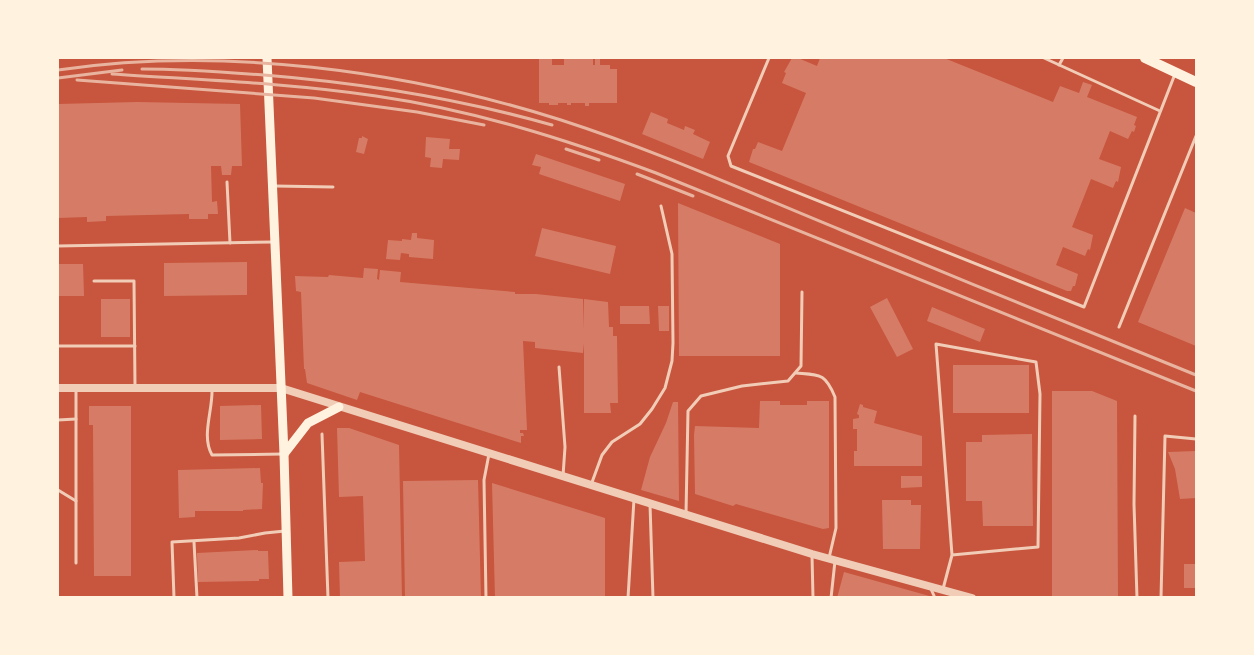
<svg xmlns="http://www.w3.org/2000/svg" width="1254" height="655" font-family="'Roboto Condensed',sans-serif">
<rect width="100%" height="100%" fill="#c8553d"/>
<g fill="#d67c66">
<polygon points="539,58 552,58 552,65 564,65 564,58 593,58 593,65 595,65 595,58 600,58 600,65 610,65 610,69 617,69 617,103 589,103 589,106 585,106 585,103 571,103 571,105 567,105 567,103 558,103 558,105 549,105 549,103 539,103"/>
<polygon points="792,58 798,58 817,66 820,58 944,58 1053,102 1060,86 1079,93 1083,82 1092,85 1087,97 1137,117 1134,125 1136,126 1134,132 1132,131 1128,139 1110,131 1099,159 1121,167 1118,182 1116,181 1113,188 1091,179 1072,227 1093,235 1090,250 1088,249 1085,256 1063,247 1056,265 1078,274 1075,286 1073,286 1071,291 1067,291 749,162 753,149 755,149 758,142 782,151 806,93 782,83 786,73 784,72"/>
<polygon points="137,102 240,104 242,166 232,166 231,175 222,175 221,166 211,166 212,202 217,201 218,214 208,214 208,219 189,219 189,214 106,216 106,221 87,222 87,217 58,218 58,104"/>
<polygon points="651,112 668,119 667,123 684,130 685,126 695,130 693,134 710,142 703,159 642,134"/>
<polygon points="362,136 368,139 364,154 356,152 359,138 362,138"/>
<polygon points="426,137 450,139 449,149 460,149 459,160 443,159 442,168 430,167 431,158 425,157"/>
<polygon points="536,154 625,184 620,201 539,174 541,167 532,165"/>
<polygon points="678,203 780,244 780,356 679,356"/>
<polygon points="1185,208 1196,213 1196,346 1138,322"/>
<polygon points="542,228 616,246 610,274 535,256"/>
<polygon points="412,233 417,233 417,238 434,240 433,259 409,257 409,254 401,253 400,260 386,259 388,240 402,241 402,239 411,240"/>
<polygon points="247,262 247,295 164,296 164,263"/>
<polygon points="58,264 83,264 84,296 58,296"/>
<polygon points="364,268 378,269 377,279 379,280 380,270 401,272 400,282 515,292 515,294 536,294 583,299 583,330 584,299 608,302 609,327 613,327 613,336 617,336 618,403 610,403 611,413 584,413 584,343 583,353 535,348 535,342 523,341 527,430 520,430 520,433 523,433 524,436 521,436 521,443 360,392 357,400 307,383 305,369 304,369 301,292 296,291 295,276 328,277 329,275 363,278"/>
<polygon points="887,298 913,349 897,357 870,307"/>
<rect x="101" y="299" width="29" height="38"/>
<polygon points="620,306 649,306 650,324 620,324"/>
<polygon points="658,306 669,306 669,331 659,331"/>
<polygon points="932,307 985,329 980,342 927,321"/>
<rect x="953" y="365" width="76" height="48"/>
<polygon points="1052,391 1092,391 1117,401 1118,598 1052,598"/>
<polygon points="760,401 780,401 780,405 807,405 807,401 829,401 829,528 823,529 736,504 733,506 695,494 694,435 695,426 759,428"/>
<polygon points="673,402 678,402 679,501 641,490 650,457 666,423"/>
<polygon points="860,404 863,405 863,407 877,411 874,423 922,436 922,466 854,466 854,451 857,451 857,429 853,429 853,419 859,418 859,415 857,414"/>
<polygon points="261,405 262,439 220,440 220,406"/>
<polygon points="89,406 131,406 131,576 94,576 93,425 89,425"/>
<polygon points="337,428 349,428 399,445 402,598 340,598 339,562 365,561 363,496 339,497"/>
<polygon points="1032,434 1033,526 983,526 982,501 966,501 966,442 982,442 982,435"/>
<polygon points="1196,451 1196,498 1180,499 1175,469 1168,452"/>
<polygon points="260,468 261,483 263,483 262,509 243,510 243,511 195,511 195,517 179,518 178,470"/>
<polygon points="901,476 922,476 922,487 901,488"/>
<polygon points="478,480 481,598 405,598 403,481"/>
<polygon points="492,483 605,518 605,598 495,598"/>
<polygon points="882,500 911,500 911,505 921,505 920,549 883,549"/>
<polygon points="258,550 258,551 268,551 269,579 259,579 259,581 198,582 197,553"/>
<rect x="1184" y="564" width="12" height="24"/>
<polygon points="844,572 933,597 933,598 837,598"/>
</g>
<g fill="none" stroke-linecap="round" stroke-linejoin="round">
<g stroke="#f1ccb7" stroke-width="3">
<polyline points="769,58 728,156 731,166 1084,307 1175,74"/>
<polyline points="1044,58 1160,111"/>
<polyline points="1059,65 1063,58"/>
<polyline points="227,182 230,243"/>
<polyline points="275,186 333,187"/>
<polyline points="58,246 273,242"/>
<polyline points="94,281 134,281 135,387"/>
<polyline points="1119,327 1196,136"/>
<polyline points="58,346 135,346"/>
<polyline points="559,367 565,447 563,476"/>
<path d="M796,373C820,375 825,373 835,397L836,528L829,558"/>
<path d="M212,389C213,410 201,436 212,455L283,454"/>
<polyline points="1135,416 1134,504 1137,598"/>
<polyline points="58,420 76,419"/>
<polyline points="322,434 328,598"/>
<polyline points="591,485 602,455 612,442 640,424 652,409 665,388 672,361 673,343 672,254 661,206"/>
<polyline points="58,490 76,501"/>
<polyline points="650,504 653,598"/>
<polyline points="686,514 688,411 701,396 742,386 788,381 801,366 802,292"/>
<polyline points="194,542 197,598"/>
<polyline points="812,555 813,598"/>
<polyline points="76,563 76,388"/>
<polyline points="931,589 935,598"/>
<polyline points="943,589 952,555 936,344 1036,362 1040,394 1038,547 952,555"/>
<polyline points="174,598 172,542 239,538 265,533 285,531"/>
<polyline points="486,598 484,480 489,454"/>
<polyline points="628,598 634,499"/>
<polyline points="831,598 835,561"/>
<polyline points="1161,598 1165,436 1196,439"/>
</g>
<polyline stroke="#f1ccb7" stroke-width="8" points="58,388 281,388 812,554 972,598"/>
<g stroke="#fff3e0" stroke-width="9">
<polyline points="267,58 284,454 288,598"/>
<polyline points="284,454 308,423 339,407"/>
</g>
<polyline stroke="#fff3e0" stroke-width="10" points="1145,58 1196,82"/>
<g stroke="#e9b49f" stroke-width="3">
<path d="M142,69C183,69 223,72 264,75C362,83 457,98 552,125"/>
<path d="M58,70C223,46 403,70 561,120C657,151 748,192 841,230C959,279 1078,327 1196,375"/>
<path d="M112,74C200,80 289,83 376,96C473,110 565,139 656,173L1196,391"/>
<polyline points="58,78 122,70"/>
<polyline points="77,80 314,98 417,112 484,125"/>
<polyline points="566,149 599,160"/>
<polyline points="637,174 693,196"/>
</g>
</g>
<rect width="1254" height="655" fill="none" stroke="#fff3e0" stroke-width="118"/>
</svg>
